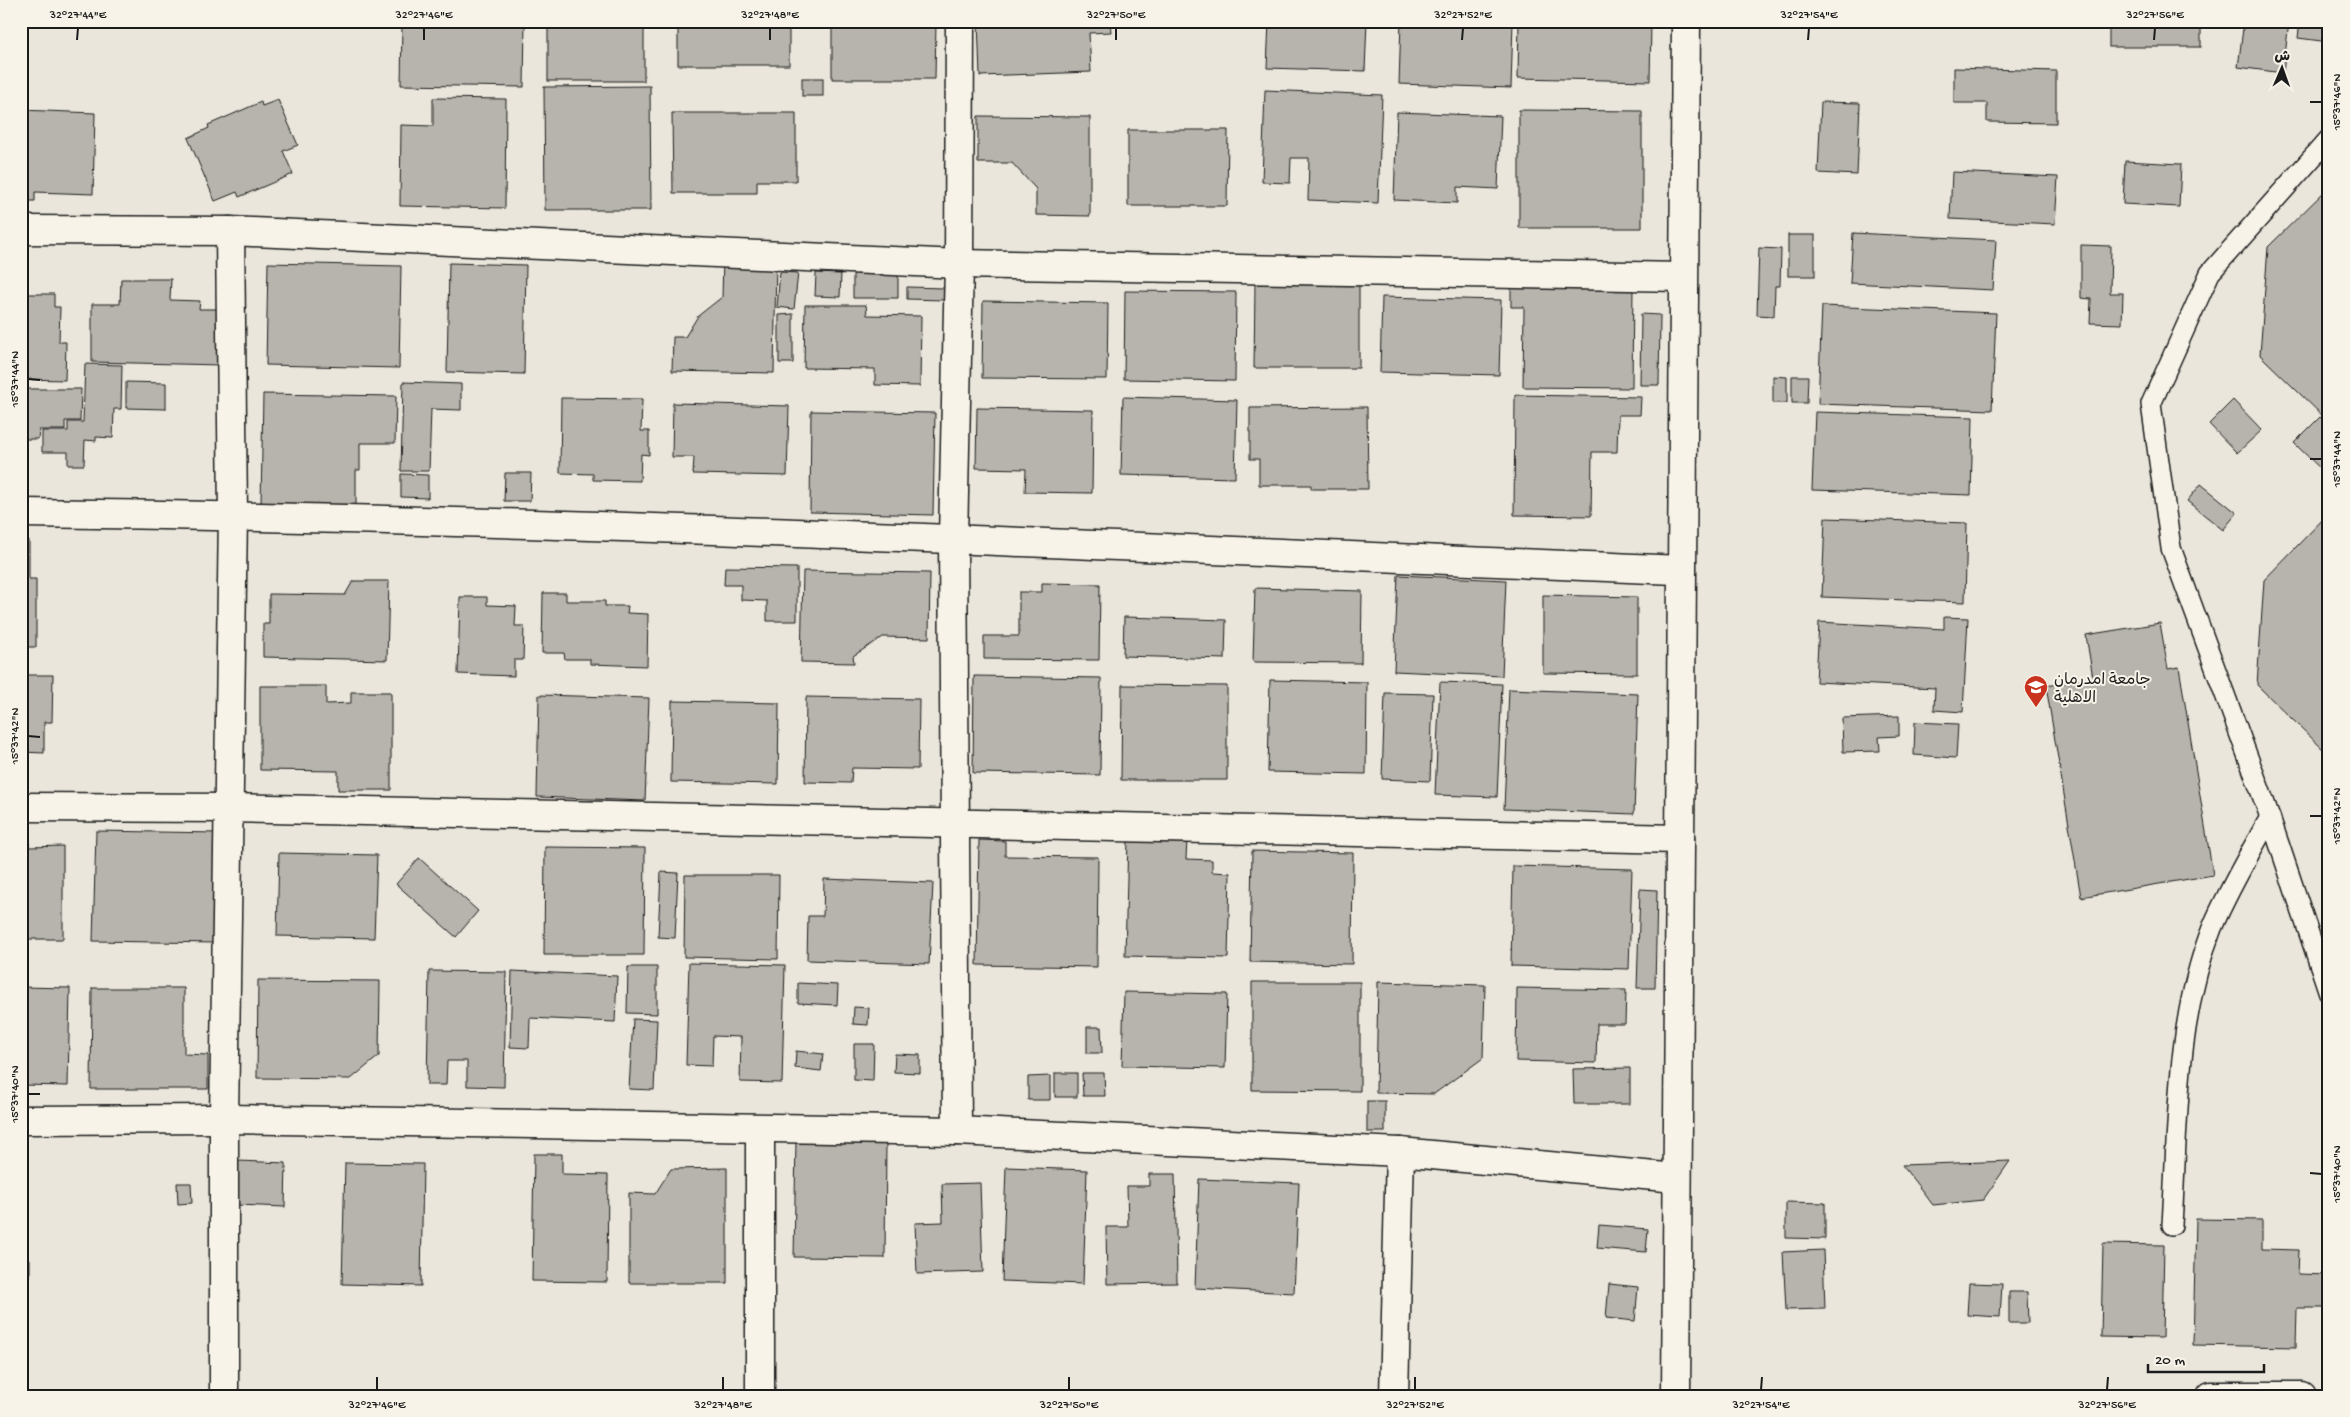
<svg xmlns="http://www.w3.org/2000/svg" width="2350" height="1417" font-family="'Gochi Hand','Playpen Sans Arabic',sans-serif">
<rect width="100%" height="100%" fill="#eae6dc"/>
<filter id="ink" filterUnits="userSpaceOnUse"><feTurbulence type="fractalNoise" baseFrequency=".02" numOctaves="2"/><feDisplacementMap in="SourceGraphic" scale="10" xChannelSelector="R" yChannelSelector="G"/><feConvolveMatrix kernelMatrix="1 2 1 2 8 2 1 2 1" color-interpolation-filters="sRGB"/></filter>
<g filter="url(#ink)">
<g fill="#b6b4ac" stroke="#1c1c1c">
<polygon points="439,21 525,21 524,87 401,85 402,23 439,23"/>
<rect x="548" y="21" width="96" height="60"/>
<rect x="678" y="21" width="111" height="44"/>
<polygon points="832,21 936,21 935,79 832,79"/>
<polygon points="978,21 1110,21 1111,32 1089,33 1091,72 980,76"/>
<polygon points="1269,21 1367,21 1365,71 1267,68"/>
<polygon points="1401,21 1513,21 1511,88 1399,84"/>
<polygon points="1519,21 1651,21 1650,81 1518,78"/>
<polygon points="1924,21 2040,21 2040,24"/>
<rect x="2109" y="21" width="92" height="26"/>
<polygon points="2244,21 2289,21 2283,73 2238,67"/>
<polygon points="2300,21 2329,21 2329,42 2298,38"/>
<polygon points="1954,68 2056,71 2056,123 1987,122 1987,103 1954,103"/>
<rect x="802" y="78" width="21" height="18"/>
<polygon points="650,86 651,210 545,210 544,87"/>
<polygon points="1265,90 1382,95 1378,203 1308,200 1309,158 1291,158 1290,183 1262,182"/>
<polygon points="433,98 506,99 505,208 400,206 401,125 433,126"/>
<polygon points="278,100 298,145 283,151 293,174 239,197 237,192 215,201 188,138 209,128 208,125 261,102 262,106"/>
<polygon points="1821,102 1860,103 1857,175 1818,173"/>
<polygon points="21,110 95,113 93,194 35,192 35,201 21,201"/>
<polygon points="1519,110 1642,111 1642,228 1519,228"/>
<polygon points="1397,112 1501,116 1498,189 1457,187 1457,203 1394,200"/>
<polygon points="672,113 796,113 796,181 757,181 757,193 673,193"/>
<polygon points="978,116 1090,117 1090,216 1036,215 1036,189 1012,163 978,163"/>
<polygon points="1128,130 1228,130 1227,206 1128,206"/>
<polygon points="2125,161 2181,164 2179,207 2123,204"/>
<polygon points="1952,172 2058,177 2055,224 1950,219"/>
<polygon points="2329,187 2329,422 2260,355 2268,247"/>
<polygon points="1853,233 1996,240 1993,290 1850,283"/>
<rect x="1788" y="235" width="27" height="41"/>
<polygon points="2081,245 2111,246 2110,293 2123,293 2122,324 2090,323 2091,299 2081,298"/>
<polygon points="1759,248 1781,249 1780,286 1775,286 1774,316 1757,315"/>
<polygon points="723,260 776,261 774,373 672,371 673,337 685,337 698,316 722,297"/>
<polygon points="268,263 401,266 399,368 266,365"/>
<polygon points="449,263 526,265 524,374 447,372"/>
<polygon points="853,268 898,269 898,298 853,298"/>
<polygon points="780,272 798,273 794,309 777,307"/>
<polygon points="816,273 841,274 840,297 815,296"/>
<polygon points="121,279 171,279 170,300 200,301 199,309 221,309 221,365 92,362 92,304 120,304"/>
<polygon points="1511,283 1633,285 1632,388 1523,387 1524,307 1511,307"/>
<polygon points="1255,284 1359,285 1359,368 1254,368"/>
<polygon points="907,287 944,288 944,300 907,299"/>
<polygon points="1125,291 1236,292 1235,381 1124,379"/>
<polygon points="21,294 54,294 54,307 60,307 59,342 66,342 65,380 21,379"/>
<polygon points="1382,297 1501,300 1499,375 1380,372"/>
<polygon points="983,301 1108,303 1107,379 982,378"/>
<polygon points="805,305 866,305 867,315 921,316 920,386 875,385 875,369 804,368"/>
<polygon points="1822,306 1996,313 1992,410 1818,404"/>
<polygon points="793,314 793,363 779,363 779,315"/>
<polygon points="1641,314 1660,315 1659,385 1640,385"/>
<polygon points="85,364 122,365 121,409 114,409 113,438 96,437 96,441 85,440 84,465 68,465 68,452 42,452 42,431 68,431 68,422 83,422"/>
<polygon points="1773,376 1787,377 1787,403 1773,403"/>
<polygon points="1792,376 1808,376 1807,403 1792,403"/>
<polygon points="126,382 166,383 166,409 126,408"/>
<polygon points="403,382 461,384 461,410 431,409 429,471 401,471"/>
<polygon points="25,389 81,389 80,421 65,421 65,430 39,430 38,439 24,439"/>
<polygon points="263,394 396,396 395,443 360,443 360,470 356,470 356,505 261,504"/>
<polygon points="1515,395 1641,397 1640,415 1618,415 1617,452 1592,452 1591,516 1514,515"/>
<polygon points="1123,397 1237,400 1235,478 1121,475"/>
<polygon points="561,398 642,399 641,431 649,431 649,455 641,454 640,481 593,480 593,474 560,473"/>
<polygon points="2233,400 2262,430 2237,453 2209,424"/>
<polygon points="673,403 789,406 787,476 693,474 694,457 672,457"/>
<polygon points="1367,407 1368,489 1311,489 1311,485 1259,485 1259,459 1250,459 1250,408"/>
<polygon points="977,408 1093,410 1092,493 1025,492 1026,469 976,468"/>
<polygon points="811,411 935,413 933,515 810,512"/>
<polygon points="1815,412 1973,417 1971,495 1812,490"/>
<polygon points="2320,417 2329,425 2329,477 2294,443"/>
<polygon points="505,473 531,473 530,501 504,501"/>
<polygon points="401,474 428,475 428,498 401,497"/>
<polygon points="2201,484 2237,513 2223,530 2187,501"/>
<polygon points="2329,513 2329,750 2326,752 2257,685 2264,580"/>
<polygon points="1825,518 1967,523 1965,602 1822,597"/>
<polygon points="21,540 29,540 29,579 36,579 36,647 21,647"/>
<polygon points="725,567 797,568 797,621 767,621 767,601 741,600 741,585 724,585"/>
<polygon points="803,571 930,573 929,638 883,637 853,656 854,663 801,662"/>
<polygon points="1398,575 1506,580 1502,676 1394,671"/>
<polygon points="353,581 389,581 387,660 263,657 263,624 269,624 269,594 345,595"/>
<polygon points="1042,583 1100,584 1099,660 984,659 984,636 1019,636 1019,592 1042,592"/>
<polygon points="1255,588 1362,591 1361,663 1253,662"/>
<polygon points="543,593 566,593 566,601 605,601 605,606 628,606 627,613 648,614 647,666 590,664 590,659 565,659 564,653 542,653"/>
<polygon points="1543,595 1637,597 1637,674 1543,673"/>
<polygon points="460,597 487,597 487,605 516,606 515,626 524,626 523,660 514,660 514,676 458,674"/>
<polygon points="1124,617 1226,620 1225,659 1123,656"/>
<polygon points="1944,617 1968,618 1963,712 1934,710 1935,688 1816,682 1819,622 1944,629"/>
<polygon points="2160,623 2168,669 2179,667 2213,875 2081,897 2046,686 2093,678 2086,635"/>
<polygon points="21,675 53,675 52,722 44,722 44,753 21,752"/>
<polygon points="974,676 1101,678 1100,775 973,773"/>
<polygon points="1270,680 1367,682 1366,774 1268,772"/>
<polygon points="1440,682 1502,684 1497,797 1435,795"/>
<polygon points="1122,685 1227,686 1227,780 1121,780"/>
<polygon points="260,686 326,686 326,704 351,703 351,692 391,692 391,790 338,790 338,771 260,770"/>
<polygon points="1509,689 1638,694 1634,814 1504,809"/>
<polygon points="1385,693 1433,694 1430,781 1382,779"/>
<polygon points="539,695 649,698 645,801 537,797"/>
<polygon points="806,697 919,699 918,769 852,768 851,783 805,782"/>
<polygon points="672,701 779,703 778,784 671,782"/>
<polygon points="1899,716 1899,736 1879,737 1880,751 1843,752 1842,718"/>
<polygon points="1915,722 1958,724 1956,758 1914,755"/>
<polygon points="21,827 29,827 29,847 63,846 63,939 21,939"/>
<polygon points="96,831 219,833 216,943 93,941"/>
<polygon points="1128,838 1187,839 1186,859 1212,860 1212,872 1230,873 1228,958 1125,956"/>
<polygon points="979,840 1005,841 1005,856 1098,857 1097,967 977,965"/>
<polygon points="545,847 645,848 644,955 544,955"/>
<polygon points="1252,851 1353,853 1352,964 1250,962"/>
<polygon points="279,853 377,855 374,938 277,936"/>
<polygon points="419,858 478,911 456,937 396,884"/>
<polygon points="1513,866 1632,869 1629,969 1511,966"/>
<polygon points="661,872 678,873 675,938 658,937"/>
<polygon points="685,875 779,875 778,959 684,957"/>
<polygon points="824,879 933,883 929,964 807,960 808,916 823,916"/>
<polygon points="1640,889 1657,890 1655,988 1637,988"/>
<polygon points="689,963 785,965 782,1083 740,1082 741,1037 713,1036 712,1066 686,1065"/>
<polygon points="628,967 657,967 657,1014 627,1013"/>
<polygon points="429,971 506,972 504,1087 467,1086 467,1061 447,1061 446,1085 427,1085"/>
<polygon points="512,971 617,976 615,1022 530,1018 529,1048 510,1047"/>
<polygon points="258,980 380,981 379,1056 351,1079 257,1078"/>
<polygon points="1252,982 1360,982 1360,1091 1252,1090"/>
<polygon points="1378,982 1485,985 1483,1058 1434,1094 1376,1093"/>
<polygon points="798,983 838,985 837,1005 798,1003"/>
<polygon points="21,987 70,988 68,1086 21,1085"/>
<polygon points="92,988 184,988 184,1054 208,1055 208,1089 91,1089"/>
<polygon points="1517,988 1626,990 1625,1024 1597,1024 1596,1063 1516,1061"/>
<polygon points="1124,992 1227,994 1225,1068 1122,1066"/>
<polygon points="854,1007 869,1008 868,1025 853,1024"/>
<polygon points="633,1019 657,1020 654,1090 629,1089"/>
<polygon points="1087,1027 1101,1027 1102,1053 1087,1053"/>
<polygon points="854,1044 874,1044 873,1081 854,1080"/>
<polygon points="796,1051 823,1054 821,1071 795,1068"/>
<polygon points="895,1054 920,1055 920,1073 894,1072"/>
<polygon points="1630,1068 1630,1104 1574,1104 1573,1069"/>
<rect x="1055" y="1073" width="22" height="24"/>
<polygon points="1082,1073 1104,1073 1105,1096 1083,1096"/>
<polygon points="1050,1076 1050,1100 1028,1100 1028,1077"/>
<rect x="1367" y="1101" width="18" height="31"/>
<polygon points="796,1140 886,1141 885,1258 794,1257"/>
<polygon points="534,1154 562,1154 562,1174 608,1175 607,1282 532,1281"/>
<polygon points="238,1161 286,1163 285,1207 237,1205"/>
<polygon points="2010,1161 1983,1200 1933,1205 1902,1165"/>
<polygon points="345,1163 423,1164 421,1286 342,1284"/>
<polygon points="1006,1167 1087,1170 1083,1284 1002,1281"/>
<polygon points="727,1168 727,1283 629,1283 629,1193 655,1194 671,1169"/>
<polygon points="1149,1174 1175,1174 1177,1283 1107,1284 1106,1227 1128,1227 1127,1186 1149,1186"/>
<polygon points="1199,1179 1299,1183 1294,1293 1195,1288"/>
<polygon points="177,1183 191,1183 192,1203 178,1204"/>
<polygon points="980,1183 983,1272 917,1274 915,1223 943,1222 942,1184"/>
<polygon points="1786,1202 1825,1203 1825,1239 1786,1238"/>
<polygon points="2196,1219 2262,1220 2262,1249 2299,1250 2298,1274 2329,1275 2328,1308 2297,1308 2296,1347 2193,1345"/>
<polygon points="1599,1225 1648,1229 1646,1252 1597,1248"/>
<polygon points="2103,1244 2164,1245 2162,1338 2101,1337"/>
<polygon points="1823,1250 1825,1309 1786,1310 1783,1252"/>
<polygon points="30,1259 30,1277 21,1277 21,1260"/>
<polygon points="1969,1283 2002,1284 2000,1317 1967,1315"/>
<polygon points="1609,1284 1638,1287 1635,1321 1606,1318"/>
<polygon points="2009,1292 2027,1292 2028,1323 2009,1323"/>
</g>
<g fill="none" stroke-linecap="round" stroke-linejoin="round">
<g stroke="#1c1c1c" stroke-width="22">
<g id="service">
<polyline points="2329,139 2210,273 2151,404 2171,548 2270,817 2329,993"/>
<path d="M2172,1225C2178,1127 2175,1022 2212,928C2228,890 2250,853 2270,817"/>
</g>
</g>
<g stroke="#1c1c1c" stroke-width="31">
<g id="minor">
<polyline points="21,230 230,231 959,264 1683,277"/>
<path d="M21,513C574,519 1127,547 1680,570"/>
<polyline points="21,807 229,808 1680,839"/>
<polyline points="21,1120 224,1119 957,1131 1400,1152 1676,1178"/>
<polyline points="957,1131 953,539 959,264 960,21"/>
<polyline points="224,1396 224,1119 233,515 230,231"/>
<polyline points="760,1396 760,1129"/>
<polyline points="1394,1396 1400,1152"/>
<polyline points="1676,1396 1686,21"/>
</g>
</g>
<g stroke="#1c1c1c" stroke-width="31">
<polyline id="tertiary" points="2211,1396 2302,1396"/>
</g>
<use href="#service" stroke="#f7f3e8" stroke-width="19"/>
<use href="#minor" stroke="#f7f3e8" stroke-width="28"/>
<use href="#tertiary" stroke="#f7f3e8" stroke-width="28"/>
</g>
</g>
<path fill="none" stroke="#1c1c1c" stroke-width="2" d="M77,40L78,28M424,40V28M770,40V28M1116,40V28M1462,40L1463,28M1808,40L1809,28M2154,40L2155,28M2310,102H2322M28,379L40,380M2310,459H2322M28,736L40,737M2310,816H2322M28,1094H40M2310,1173L2322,1174M377,1390V1377M723,1390V1377M1069,1390V1377M1415,1390V1377M1761,1390L1762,1377M2107,1390L2108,1377"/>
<defs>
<g id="university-pin" transform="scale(1.25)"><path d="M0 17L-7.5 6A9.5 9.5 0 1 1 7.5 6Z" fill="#c8321e" stroke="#f7f3e8"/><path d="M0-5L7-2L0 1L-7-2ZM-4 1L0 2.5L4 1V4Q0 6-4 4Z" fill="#fff"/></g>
</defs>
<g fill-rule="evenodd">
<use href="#university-pin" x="2036" y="687"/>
</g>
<g text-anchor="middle" stroke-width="4" stroke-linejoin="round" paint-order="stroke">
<g font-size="16" fill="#1c1c1c" stroke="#f7f3e8" text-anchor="start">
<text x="2054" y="684">جامعة امدرمان<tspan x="2054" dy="18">الاهلية</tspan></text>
</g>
</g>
<rect width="2350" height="1417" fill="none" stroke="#f7f3e8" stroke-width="55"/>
<g transform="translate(2282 68) rotate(2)" stroke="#f7f3e8" stroke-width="4" paint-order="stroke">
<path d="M0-4L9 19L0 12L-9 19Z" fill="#1c1c1c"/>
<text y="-8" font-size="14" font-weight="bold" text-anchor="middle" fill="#1c1c1c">ش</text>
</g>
<path d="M2148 1364v8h116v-8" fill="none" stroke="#1c1c1c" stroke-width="2.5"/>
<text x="2155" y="1364" font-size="15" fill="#1c1c1c" stroke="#f7f3e8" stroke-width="4" paint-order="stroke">20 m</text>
<rect x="28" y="28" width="2294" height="1362" fill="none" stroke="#1c1c1c" stroke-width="2"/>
<g font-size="12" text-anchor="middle" fill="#1c1c1c">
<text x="78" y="18">32°27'44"E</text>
<text x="424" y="18">32°27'46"E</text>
<text x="770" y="18">32°27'48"E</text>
<text x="1116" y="18">32°27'50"E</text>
<text x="1463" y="18">32°27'52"E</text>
<text x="1809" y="18">32°27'54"E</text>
<text x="2155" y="18">32°27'56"E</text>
<text transform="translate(2336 102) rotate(-90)" y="4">15°37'46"N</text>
<text transform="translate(14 379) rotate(-90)" y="4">15°37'44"N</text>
<text transform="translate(2336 459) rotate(-90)" y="4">15°37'44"N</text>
<text transform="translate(14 736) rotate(-90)" y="4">15°37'42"N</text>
<text transform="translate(2336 816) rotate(-90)" y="4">15°37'42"N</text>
<text transform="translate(14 1094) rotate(-90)" y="4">15°37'40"N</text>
<text transform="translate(2336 1174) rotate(-90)" y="4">15°37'40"N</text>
<text x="377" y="1408">32°27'46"E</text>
<text x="723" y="1408">32°27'48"E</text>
<text x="1069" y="1408">32°27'50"E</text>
<text x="1415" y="1408">32°27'52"E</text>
<text x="1761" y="1408">32°27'54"E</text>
<text x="2107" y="1408">32°27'56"E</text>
</g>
</svg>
